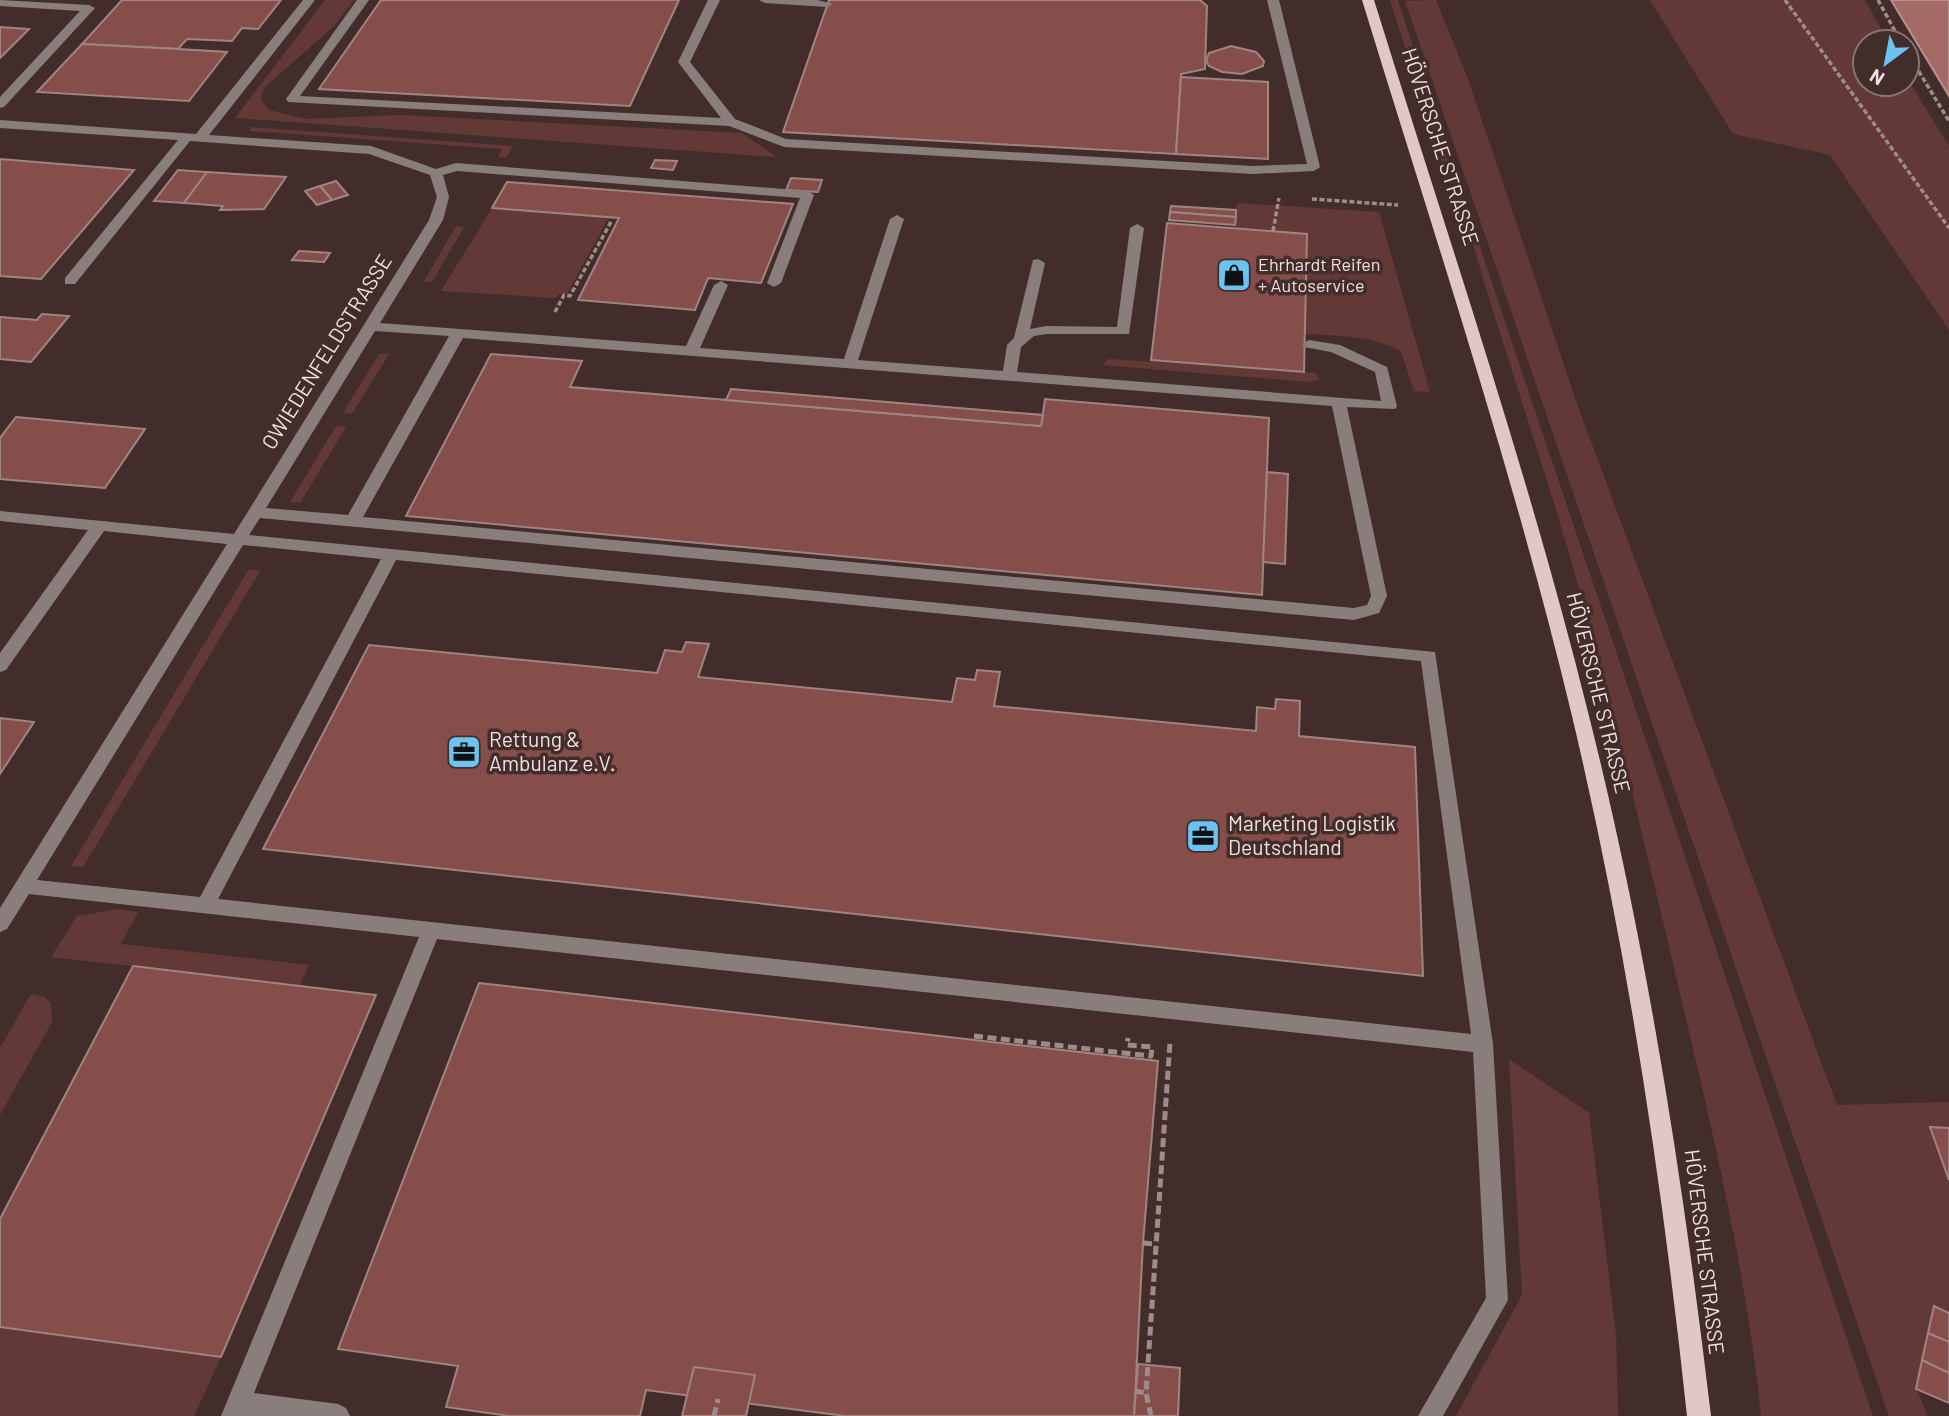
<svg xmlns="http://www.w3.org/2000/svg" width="1949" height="1416" font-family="Barlow,sans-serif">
<rect width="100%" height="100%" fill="#432d2b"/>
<g fill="#633937">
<polygon points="325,0 354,0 335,25 264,88 261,99 269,110 306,119 401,115 742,133 776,157 235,118"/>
<polygon points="1390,0 1398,0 1460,193 1452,190 1448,183"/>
<polygon points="1436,0 1468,79 1576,401 1837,1105 1949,1102 1949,1313 1934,1306 1916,1388 1928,1416 1889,1416 1405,1"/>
<polygon points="1650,0 1865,0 1888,42 1865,42 1865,84 1907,84 1907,78 1949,146 1949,330 1830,155 1733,134"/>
<polygon points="252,127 513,146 506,158 498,157 502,149 249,131"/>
<path d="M1237,203L1379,212L1430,392L1414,391L1401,351C1370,335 1339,336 1305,334L1307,234L1235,228Z"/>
<polygon points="492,208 609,217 567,294 559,294 556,298 441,291"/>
<path d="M1472,223L1873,1416H1761C1747,1277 1715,1142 1683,1006C1648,857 1613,707 1571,560C1539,450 1501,342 1469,231Z"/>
<polygon points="456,226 464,227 432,282 424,281"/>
<polygon points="379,354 389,354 352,414 343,413"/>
<polygon points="1109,359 1316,373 1319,380 1308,382 1102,365"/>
<polygon points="336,426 346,427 300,503 290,502"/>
<polygon points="249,569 260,571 83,867 71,866"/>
<polygon points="118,909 138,912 121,944 309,965 300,985 51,957 77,916"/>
<polygon points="31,994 45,997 51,1004 52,1022 0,1115 0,1048"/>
<polygon points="1509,1059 1589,1113 1616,1335 1618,1416 1456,1416 1522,1295"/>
<polygon points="0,1327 221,1357 194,1416 0,1416"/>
</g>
<polygon fill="#a46a66" stroke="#bb8e8b" stroke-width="2" points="1891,0 1949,0 1949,96 1894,5"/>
<g fill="#854e4b" stroke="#a08482" stroke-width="2">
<polygon points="122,0 281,0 258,29 242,28 232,41 187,39 178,49 82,44"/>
<polygon points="381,0 679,0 630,106 319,89"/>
<polygon points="829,0 1200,0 1207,6 1205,69 1181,74 1176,154 783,132"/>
<polygon points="0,27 29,29 0,58"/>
<polygon points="82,44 178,49 227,52 189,101 37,92"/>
<polygon points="1231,46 1256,52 1264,61 1263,66 1242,74 1222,72 1209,66 1206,61 1209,53"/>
<polygon points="1181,77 1268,82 1268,159 1176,154"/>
<polygon points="0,159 134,170 41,279 0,276"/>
<polygon points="655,160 677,161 673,170 651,168"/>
<polygon points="178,170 207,172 184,203 154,201"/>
<polygon points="207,172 237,174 286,177 264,209 220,210 223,206 184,203"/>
<polygon points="791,178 822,180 818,192 786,190"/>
<polygon points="336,181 348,195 332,200 320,186"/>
<polygon points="507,182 793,204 761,283 708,278 695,310 578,300 619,218 492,208"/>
<polygon points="320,186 332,200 317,205 305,191"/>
<polygon points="1171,206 1236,210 1236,217 1170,212"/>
<polygon points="1170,212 1236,217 1235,225 1169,220"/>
<polygon points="1167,223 1307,234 1304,372 1151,360"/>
<polygon points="299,251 330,253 324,262 292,260"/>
<polygon points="42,314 69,316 31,362 0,359 0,317 37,320"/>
<polygon points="491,354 582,361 570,387 1041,426 1045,399 1269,418 1262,595 406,516"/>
<polygon points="731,389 1043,415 1041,426 726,400"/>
<polygon points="16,417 145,429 105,488 0,479 0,438"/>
<polygon points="1267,472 1288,474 1285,564 1263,562"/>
<polygon points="686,642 709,644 698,677 952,702 957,678 975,680 977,670 1000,672 994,706 1256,731 1257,707 1275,709 1276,699 1300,701 1299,736 1415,747 1423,976 263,849 369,645 657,673 665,650 682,652"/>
<polygon points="0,718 34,722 0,774"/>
<polygon points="133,966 376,995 221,1357 0,1327 0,1219"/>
<polygon points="479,983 1158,1061 1143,1243 1134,1416 845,1416 646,1390 640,1416 509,1416 446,1407 458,1366 338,1349"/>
<polygon points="1930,1127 1949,1128 1949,1180"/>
<polygon points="1934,1306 1949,1313 1949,1342 1928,1333"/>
<polygon points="1928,1333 1949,1342 1949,1373 1922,1360"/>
<polygon points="1922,1360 1949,1373 1949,1403 1916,1389"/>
<polygon points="1138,1364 1180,1368 1178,1416 1134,1416"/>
<polygon points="694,1367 755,1375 746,1416 682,1416"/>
</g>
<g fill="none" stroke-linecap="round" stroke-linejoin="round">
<g stroke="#9e8c8a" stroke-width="3.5" stroke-dasharray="5 2.5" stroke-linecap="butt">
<polyline points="1785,0 1949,228"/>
<polyline points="1878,0 1901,42"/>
<polyline points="1907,52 1949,121"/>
<polyline points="1312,199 1398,205"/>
<polyline points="1273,231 1279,198"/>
<polyline points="555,312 564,295 570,296 612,220"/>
</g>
<g stroke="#9e8c8a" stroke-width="5" stroke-dasharray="9 4.5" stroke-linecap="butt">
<polyline points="974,1036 1151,1056 1152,1047 1127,1045 1128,1038"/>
<polyline points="1143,1243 1155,1244"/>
<polyline points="1135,1391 1146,1393"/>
<polyline points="714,1416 718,1399"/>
<polyline points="1151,1416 1146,1393 1170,1042"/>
</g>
<g fill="#8a7e7d" fill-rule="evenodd">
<polygon points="0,0 89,5 95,8 4,107 0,108 0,97 80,11 0,6"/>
<path d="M303,0H315L209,135L371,146L436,169L456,163L808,191L814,195L781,283L774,287L767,283L800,198L457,171L443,175L449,197L443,220L380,323L686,346L714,285L721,281L728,285L700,348L844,359L890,219L897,215L904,219L858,360L1003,371L1007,345L1014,338L1033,260L1038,259L1045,263L1030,329L1046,326L1117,327L1130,228L1137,224L1144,228L1129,334H1046L1034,336L1021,347L1017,372L1381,401L1375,372L1331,352L1304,347L1302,344L1309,340L1340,345L1387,367L1397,406L1395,409L1347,407L1387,596L1379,613L1354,620L260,518L249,535L1435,652L1493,1044L1508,1300L1443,1416H1418L1486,1298L1473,1052L437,939L254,1393L338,1404L346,1408L350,1416H221L419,937L29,894L7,929L0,932V908L227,544L104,531L6,670L0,672V653L88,530L0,521V511L234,534L429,220L437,197L430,175L369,154L190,141L75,284H65V278L178,140L0,128V120L196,134ZM375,331L449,336L348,515L266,508ZM463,338L1332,406L1371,596L1367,605L1354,608L363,517ZM243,545L381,559L200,897L37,880ZM396,560L1421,661L1471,1034L218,899Z"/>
<polygon points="357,0 369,0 300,96 721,118 678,62 708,0 720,0 690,62 735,119 786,139 1253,166 1307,164 1267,0 1279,0 1320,167 1314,171 1253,174 784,147 729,126 288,102 286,99"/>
<polygon points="759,0 817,0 833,4 827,7 765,3"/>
</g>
<path fill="#e1c8c5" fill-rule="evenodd" d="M1362,0H1374C1448,238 1529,474 1589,716C1647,946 1683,1180 1711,1416H1687C1662,1181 1627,947 1572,716C1514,474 1435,238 1362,0Z"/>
</g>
<defs>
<g id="shop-square" transform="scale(1.75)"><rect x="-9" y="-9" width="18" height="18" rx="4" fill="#6bc3f2" stroke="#432d2b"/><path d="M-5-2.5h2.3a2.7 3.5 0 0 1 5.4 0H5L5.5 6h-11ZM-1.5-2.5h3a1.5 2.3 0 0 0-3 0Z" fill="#111"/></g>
<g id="office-square" transform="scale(1.75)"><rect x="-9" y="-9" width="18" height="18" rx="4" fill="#6bc3f2" stroke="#432d2b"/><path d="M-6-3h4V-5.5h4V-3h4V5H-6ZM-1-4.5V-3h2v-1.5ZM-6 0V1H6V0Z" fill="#111"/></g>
</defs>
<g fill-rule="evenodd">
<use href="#shop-square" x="1234" y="275"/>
<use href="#office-square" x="464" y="752"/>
<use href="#office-square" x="1203" y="836"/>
</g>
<g text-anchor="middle" stroke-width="7" stroke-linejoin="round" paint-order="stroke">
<g font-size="18" fill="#f0e1e0" stroke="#432d2b" text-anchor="start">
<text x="1258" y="271">Ehrhardt Reifen<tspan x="1258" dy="21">+ Autoservice</tspan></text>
</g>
<g font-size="21" fill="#f0e1e0" stroke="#432d2b">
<text transform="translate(1440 147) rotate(72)" y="7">HÖVERSCHE STRASSE</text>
<text transform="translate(327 352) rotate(-58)" y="7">OWIEDENFELDSTRASSE</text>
<text transform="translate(1598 693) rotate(76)" y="7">HÖVERSCHE STRASSE</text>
<text transform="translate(1704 1252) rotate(83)" y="7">HÖVERSCHE STRASSE</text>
</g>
<g font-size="21" fill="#f0e1e0" stroke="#432d2b" text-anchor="start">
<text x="489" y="747">Rettung &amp;<tspan x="489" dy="24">Ambulanz e.V.</tspan></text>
<text x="1228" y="831">Marketing Logistik<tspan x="1228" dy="24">Deutschland</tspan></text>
</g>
</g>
<g transform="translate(1886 63) rotate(212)"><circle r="33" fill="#432d2b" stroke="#887573" stroke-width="2"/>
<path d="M0-5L12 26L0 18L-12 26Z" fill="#6bc3f2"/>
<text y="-10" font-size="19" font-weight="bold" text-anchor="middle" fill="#f0e1e0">N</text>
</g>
</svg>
